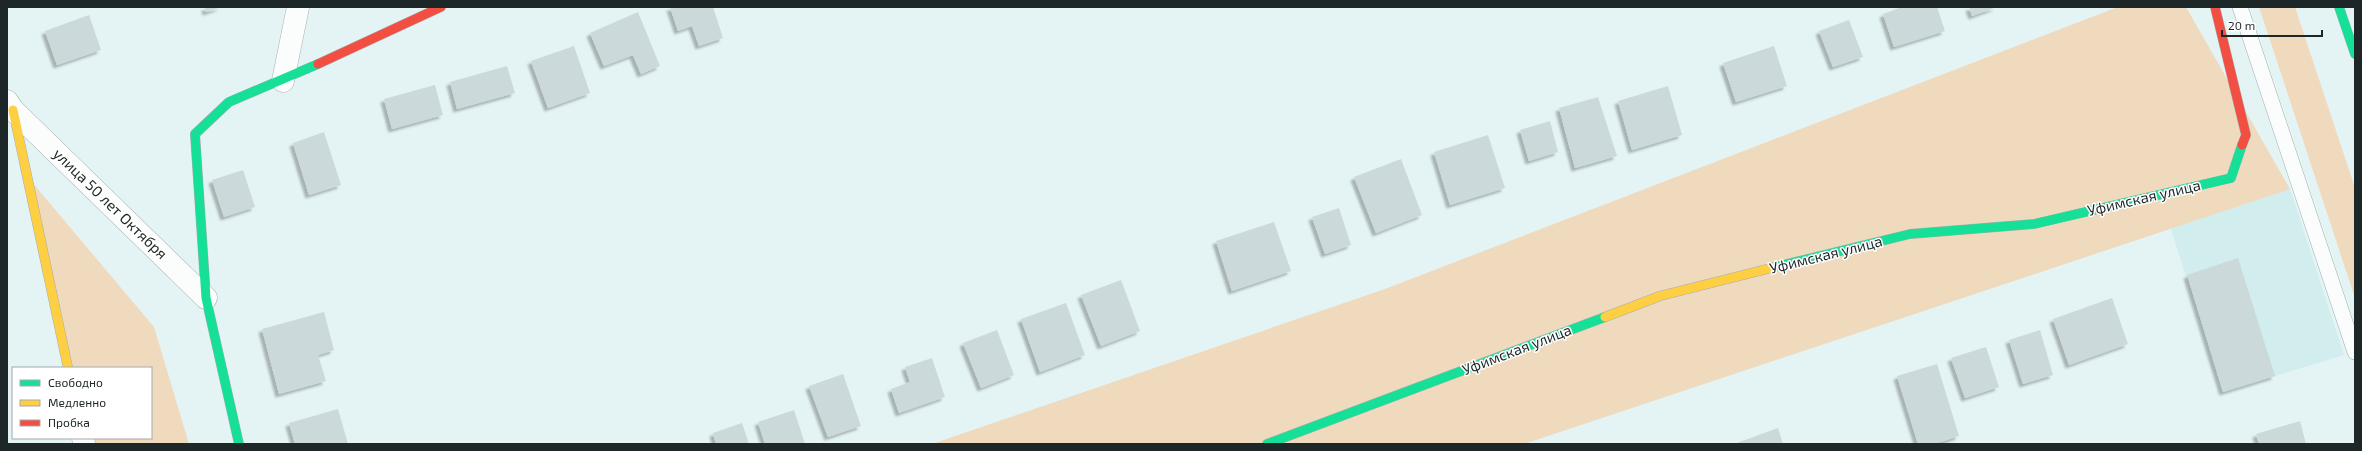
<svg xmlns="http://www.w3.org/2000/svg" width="2362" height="451" font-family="'Exo 2',sans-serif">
<defs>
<filter id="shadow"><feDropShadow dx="-3.5" dy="3.5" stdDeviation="1" flood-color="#0004"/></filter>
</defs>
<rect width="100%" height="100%" fill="#e4f3f4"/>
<polygon fill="#d1edee" points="2290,189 2344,355 2223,392 2168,220"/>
<g fill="#efdabe">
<polygon points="2118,7 2186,7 2290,189 1524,444 932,444 1385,289"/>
<polygon points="2259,7 2295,7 2355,188 2355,298"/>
<polygon points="20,168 154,327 189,444 83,444 82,438 151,438 151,368 66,368"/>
</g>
<g fill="#ccd9da" filter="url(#shadow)">
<polygon points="205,7 222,7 206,12"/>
<polygon points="670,7 713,7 723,38 699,46 692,26 678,31"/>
<polygon points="1902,7 1937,7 1945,31 1894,47 1883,14"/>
<polygon points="1969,7 1997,7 1972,16"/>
<polygon points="638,12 660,66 641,74 633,55 604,66 590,33"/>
<polygon points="89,15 101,50 57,65 45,31"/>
<polygon points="1849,20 1863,57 1833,67 1819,31"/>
<polygon points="574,46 590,93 548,108 531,61"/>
<polygon points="1774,46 1787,86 1736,102 1723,63"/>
<polygon points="507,66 515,93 457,109 450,82"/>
<polygon points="435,85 443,115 392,129 384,99"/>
<polygon points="1668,86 1682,135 1632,150 1618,101"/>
<polygon points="1598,97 1617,156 1575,168 1559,108"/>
<polygon points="1550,121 1558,152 1529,161 1520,130"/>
<polygon points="324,132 341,185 309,195 293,143"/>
<polygon points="1488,135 1505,188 1450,205 1434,152"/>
<polygon points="1401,159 1422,215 1376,233 1354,177"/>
<polygon points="243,170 255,207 224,217 212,180"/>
<polygon points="1339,208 1351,245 1325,254 1312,217"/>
<polygon points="1274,222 1291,271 1232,291 1216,241"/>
<polygon points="2238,258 2275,376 2223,392 2187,275"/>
<polygon points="1121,280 1140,331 1101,346 1081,295"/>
<polygon points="2112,298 2128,344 2069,365 2053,319"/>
<polygon points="1066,303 1085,355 1040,372 1021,319"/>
<polygon points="324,312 334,350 318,355 326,381 279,394 262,329"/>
<polygon points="997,330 1014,375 981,388 963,343"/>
<polygon points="2040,330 2053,375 2023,384 2009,340"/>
<polygon points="1986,347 1999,387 1965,398 1951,358"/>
<polygon points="932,358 945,397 899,413 891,389 910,382 905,367"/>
<polygon points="1937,364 1959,436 1934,444 1918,444 1897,376"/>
<polygon points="843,374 861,426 828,437 809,386"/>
<polygon points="338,409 348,444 295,444 289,423"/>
<polygon points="794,410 805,444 765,444 758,422"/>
<polygon points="2300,421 2306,444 2259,444 2256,434"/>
<polygon points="742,423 749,444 716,444 713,433"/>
<polygon points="1778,428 1783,444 1734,444"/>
</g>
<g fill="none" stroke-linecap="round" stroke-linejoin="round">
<g stroke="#a4afb0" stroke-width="16">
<polyline id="lane" points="2240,7 2355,352"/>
</g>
<g stroke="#a4afb0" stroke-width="23">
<g id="street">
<polyline points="283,81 298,7"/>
<polyline points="7,101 13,110 206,298"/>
<polyline points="83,438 84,444"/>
</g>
</g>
<g stroke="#a4afb0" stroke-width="10">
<g id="fast">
<polyline points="2339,7 2355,54"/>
<polyline points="1775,267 1910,234 2034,224 2231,178 2242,145"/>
<polyline points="239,444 206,298 195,134 229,102 318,64"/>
<polyline points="1267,444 1605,317"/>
</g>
</g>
<g stroke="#a4afb0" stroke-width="10">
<g id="slow">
<polyline points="13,110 68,368"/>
<polyline points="1605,317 1660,296 1775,267"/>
</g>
</g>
<g stroke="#a4afb0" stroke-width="10">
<g id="jam">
<polyline points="2215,7 2246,135 2242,145"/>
<polyline points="318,64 441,7"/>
</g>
</g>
<use href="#lane" stroke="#fbfdfd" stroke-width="15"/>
<use href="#street" stroke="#fbfdfd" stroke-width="22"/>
<use href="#fast" stroke="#16e098" stroke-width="9"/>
<use href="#slow" stroke="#ffcf43" stroke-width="9"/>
<use href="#jam" stroke="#f24e42" stroke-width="9"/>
</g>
<g text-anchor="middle" stroke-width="3" stroke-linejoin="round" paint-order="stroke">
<g font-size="15" fill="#1d2728" stroke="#fff">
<text transform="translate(2144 198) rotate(-13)" y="5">Уфимская улица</text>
<text transform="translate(110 204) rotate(44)" y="5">улица 50 лет Октября</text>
<text transform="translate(1826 255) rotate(-14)" y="5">Уфимская улица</text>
<text transform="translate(1517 350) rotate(-21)" y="5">Уфимская улица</text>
</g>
</g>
<rect width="2362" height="451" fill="none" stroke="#1d2728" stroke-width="16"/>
<rect x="12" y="367" width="140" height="72" fill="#ffffff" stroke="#a5a9a9"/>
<rect x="20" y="380" width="20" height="6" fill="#16e098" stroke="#a5a9a9"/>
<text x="48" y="387" font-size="12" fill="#1d2728">Свободно</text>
<rect x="20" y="400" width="20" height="6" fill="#ffcf43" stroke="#a5a9a9"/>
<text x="48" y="407" font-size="12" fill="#1d2728">Медленно</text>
<rect x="20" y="420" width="20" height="6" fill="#f24e42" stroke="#a5a9a9"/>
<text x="48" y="427" font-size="12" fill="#1d2728">Пробка</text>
<path d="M2222 30v6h100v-6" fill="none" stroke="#1d2728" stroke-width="2"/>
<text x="2228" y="30" font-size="12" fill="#1d2728" stroke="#ffffff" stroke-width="3" paint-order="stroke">20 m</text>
</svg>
